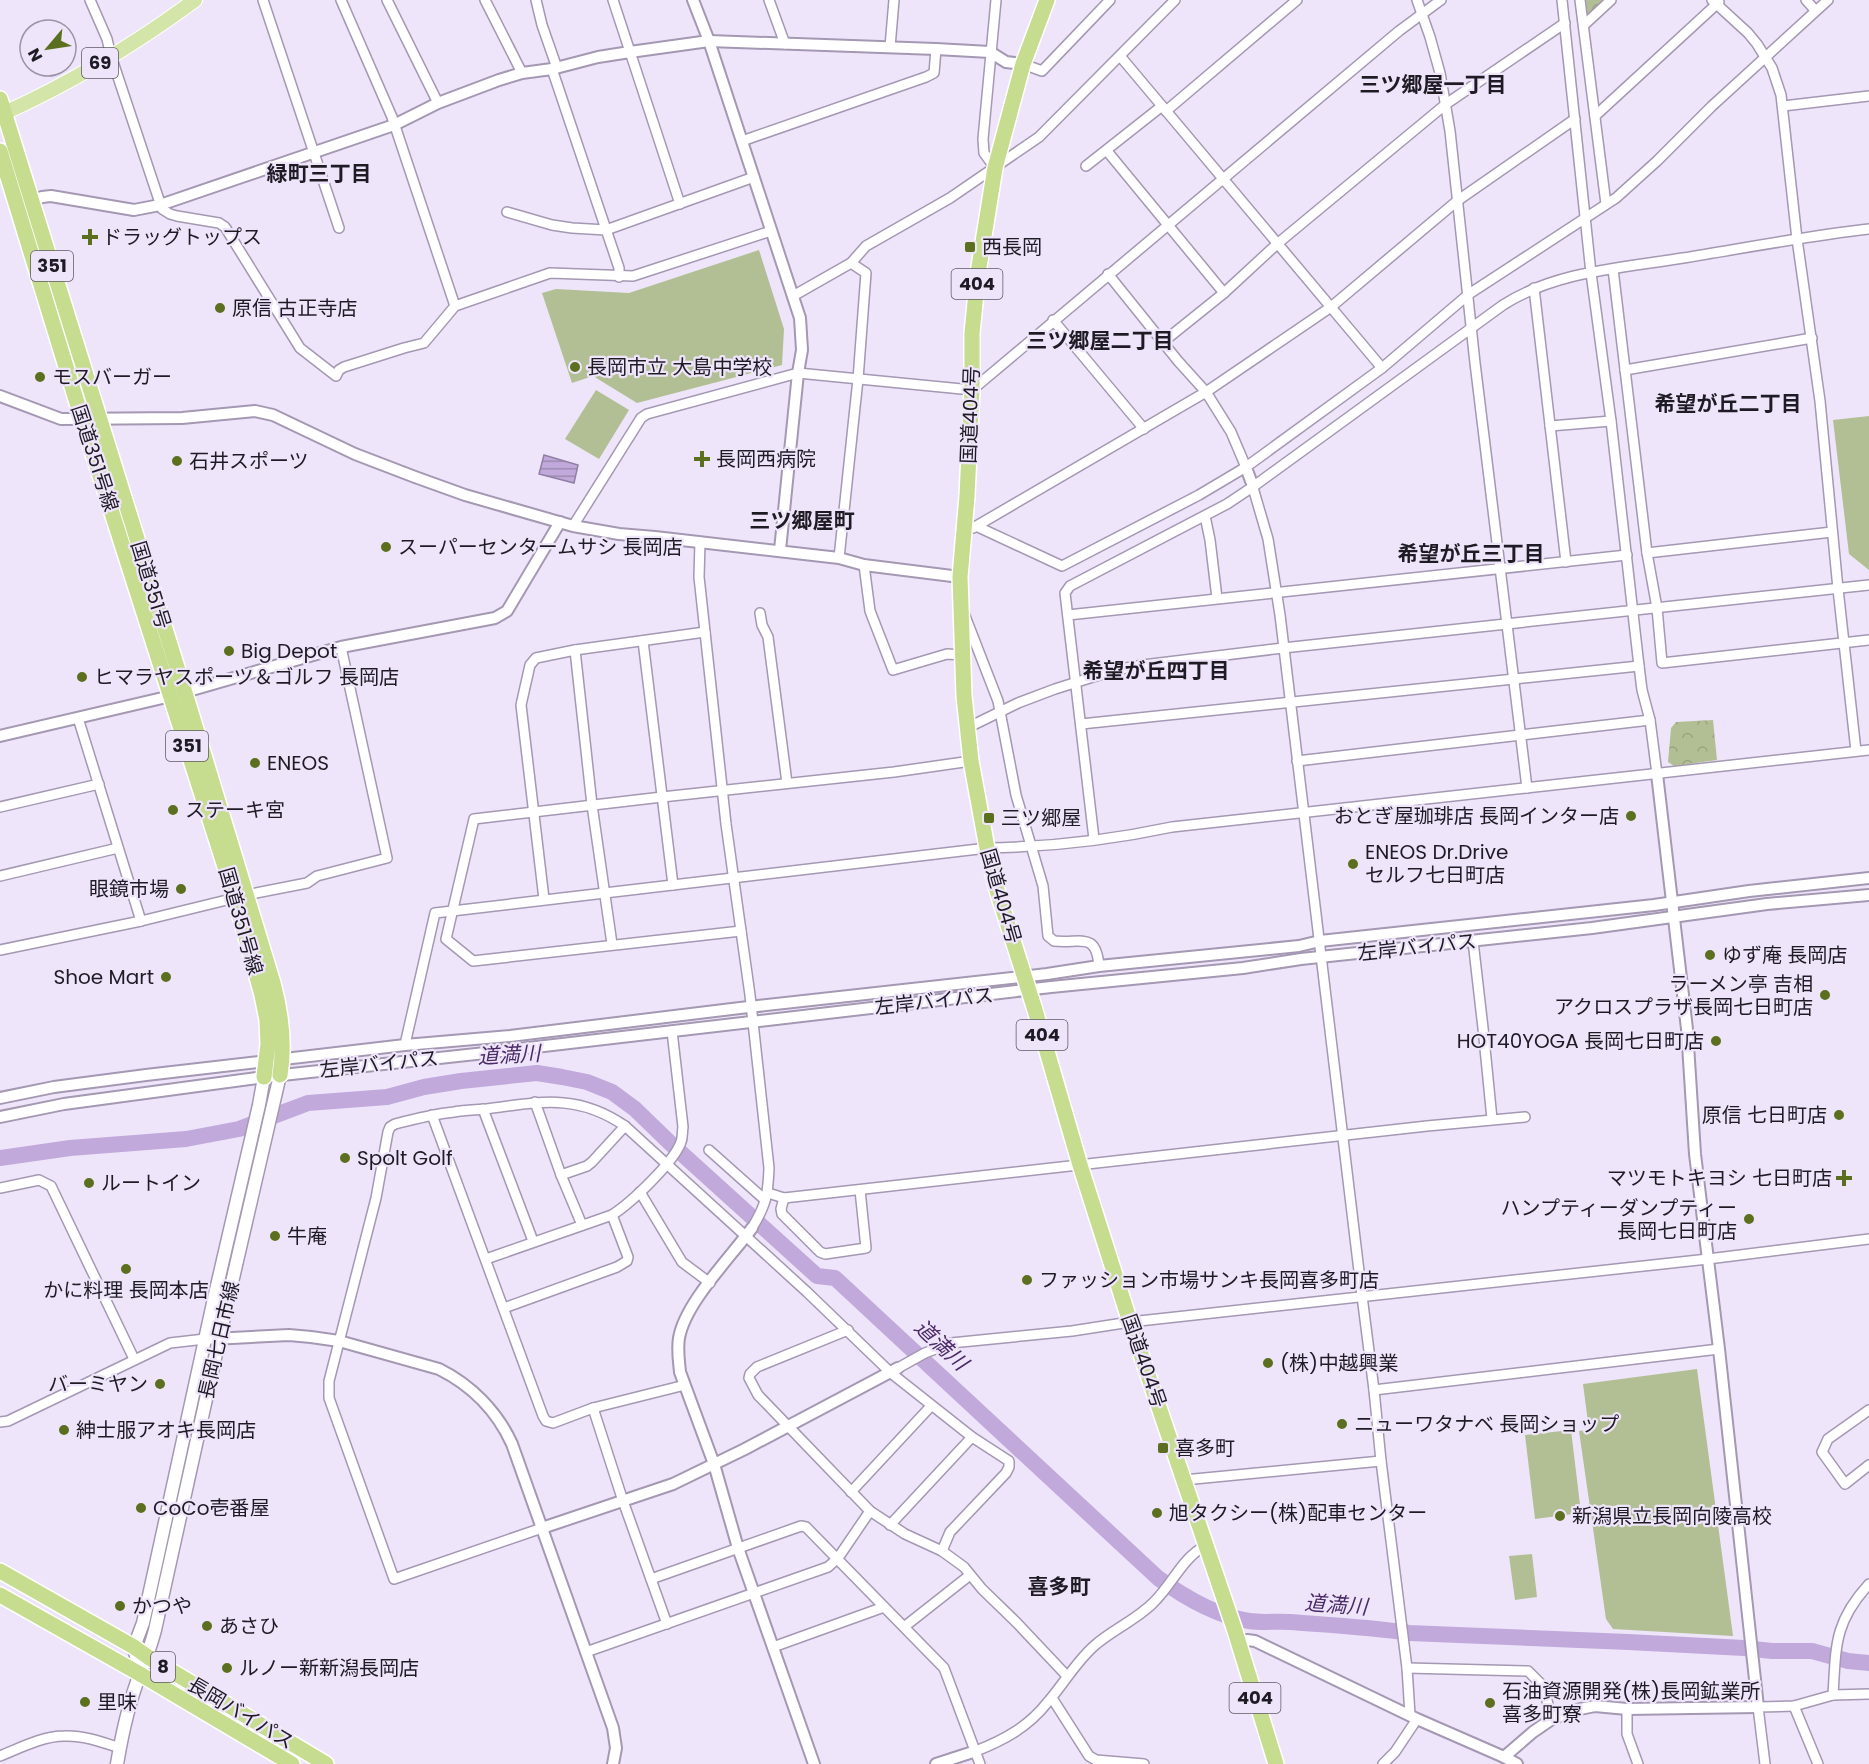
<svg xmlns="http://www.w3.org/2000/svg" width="1869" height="1764" font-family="Poppins,'Noto Sans JP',sans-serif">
<defs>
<pattern id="park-crowns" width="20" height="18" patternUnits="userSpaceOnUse" patternTransform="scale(1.5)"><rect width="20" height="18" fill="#b2bf94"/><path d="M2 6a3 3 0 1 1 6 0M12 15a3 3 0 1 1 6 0" fill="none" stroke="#99a47f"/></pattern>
<pattern id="water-rules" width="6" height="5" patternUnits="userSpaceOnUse" patternTransform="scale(1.5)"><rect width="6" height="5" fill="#c1aadb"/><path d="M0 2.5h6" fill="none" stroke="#9c8ab1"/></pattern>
</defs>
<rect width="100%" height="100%" fill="#efe5fb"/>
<g fill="url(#park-crowns)">
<polygon points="1586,0 1604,0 1587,16"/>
<polygon points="1713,720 1717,760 1674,766 1668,762 1671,728 1676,722"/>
</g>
<g fill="#b2bf94">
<polygon points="759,250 784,329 782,365 637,403 593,376 572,383 542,293 556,289 629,293"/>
<polygon points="596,390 629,410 599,459 565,439"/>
<polygon points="1869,416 1869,570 1849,554 1833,420"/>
<polygon points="1697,1369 1733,1636 1613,1629 1606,1619 1579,1431 1589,1430 1583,1384"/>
<polygon points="1571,1430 1581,1513 1535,1519 1525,1435"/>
<polygon points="1532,1554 1537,1597 1515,1600 1509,1556"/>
</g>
<polygon fill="url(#water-rules)" stroke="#907fa4" stroke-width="1.5" points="544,455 578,465 574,483 539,474"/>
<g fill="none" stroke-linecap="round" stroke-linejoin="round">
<path stroke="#c1aadb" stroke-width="16" d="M0,1158L70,1148L186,1139L239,1129L308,1103L387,1097L424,1087L461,1081L537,1073L562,1077L587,1082L612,1092L635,1109L669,1142L817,1276L835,1278L1158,1578C1184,1597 1217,1616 1249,1621C1262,1623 1277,1621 1290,1622C1330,1625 1370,1627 1409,1633L1628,1642L1744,1648L1772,1651H1812L1848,1661L1869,1663"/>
<g stroke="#a498b2" stroke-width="12">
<g id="minor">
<polyline points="90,0 107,39 111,56 162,209 170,214 177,216 219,223 225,227 300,348 336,376 339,370 344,367 404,348 424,343 455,306 550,273 633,276 771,231"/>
<polyline points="263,0 339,228"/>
<polyline points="341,0 392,117 455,306"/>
<polyline points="387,0 438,103"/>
<polyline points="485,0 522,73"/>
<polyline points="536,0 542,25 557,68"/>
<polyline points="613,0 680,204"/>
<polyline points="769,0 785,44"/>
<polyline points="1417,0 1430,37 1440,73 1450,131 1475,363 1527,788"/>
<polyline points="1562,0 1591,273 1611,421 1639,666 1642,690 1650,720 1657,774"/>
<polyline points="1580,0 1606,204"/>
<polyline points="1712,0 1748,33 1757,44 1772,68 1781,95 1797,239 1820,401 1838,589 1856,751"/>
<polyline points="1806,0 1815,10"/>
<polyline points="1584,25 1611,0"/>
<polyline points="890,47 894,0"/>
<polyline points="1120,56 1382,368"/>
<polyline points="1023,64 1042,71 1110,0"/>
<polyline points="552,69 619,268 619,277"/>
<polyline points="1783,106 1869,96"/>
<polyline points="1166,111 1297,0"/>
<polyline points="1595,116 1719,2"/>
<polyline points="742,141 926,77 934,73 936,49"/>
<polyline points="1107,151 1224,293"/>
<polyline points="1086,166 1162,106"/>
<polyline points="995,168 984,153 983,139 996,0"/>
<polyline points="507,212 552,225 572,228 606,230 754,177"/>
<polyline points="1613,269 1647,553 1657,608 1662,663 1869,640"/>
<polyline points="1108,274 1178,361 1206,392 1231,432 1248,472"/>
<polyline points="1534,288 1566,562"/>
<polyline points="793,296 851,263 866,246 950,198 1039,137 1175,0"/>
<polyline points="1053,320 1144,429"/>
<polyline points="1163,342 1224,293 1277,244 1446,104 1565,23"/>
<polyline points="1625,370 1812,338"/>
<polyline points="1550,426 1611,421"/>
<polyline points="1251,481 1268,539 1280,615 1362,1296 1374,1390 1381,1461 1407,1668 1410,1715"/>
<polyline points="1205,516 1210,540 1217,598"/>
<polyline points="573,526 641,418 647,414 798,373 972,390 1399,31 1441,0"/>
<polyline points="978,527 1062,566 1199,495 1246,467 1382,368 1469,294 1616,198 1657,161 1712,106 1828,0"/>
<polyline points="973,528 1206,392 1331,307 1457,201 1575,119"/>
<path d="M700,542L699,577L726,824L750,995L769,1168C768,1195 766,1205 752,1228"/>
<polyline points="1647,553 1832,532"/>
<polyline points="839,558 858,379 866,273 851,263"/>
<polyline points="864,565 870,611 893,670 947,654 962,655"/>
<polyline points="760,613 762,625 768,637 787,783"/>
<polyline points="1068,615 1627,555"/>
<path d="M965,616L998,701L1016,795L1043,886L1048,936L1054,941C1080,944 1096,931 1099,966"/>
<polyline points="643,641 673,885"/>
<polyline points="575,650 592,805 612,944"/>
<polyline points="78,718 141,921"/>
<polyline points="1081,724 1639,666"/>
<polyline points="967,728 1018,703 1055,689 1115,670 1143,665 1283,648 1869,585"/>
<polyline points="1297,761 1650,720"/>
<polyline points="0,807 99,784"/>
<path d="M1094,839L1065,593L1070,586L1227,504L1254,486L1503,305C1556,271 1622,268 1683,258C1745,248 1807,236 1869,229"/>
<polyline points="0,876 118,848"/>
<polyline points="246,895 307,883 317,876 387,858 341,647"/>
<polyline points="544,899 521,705 530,665 536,658 575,650 705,632"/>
<polyline points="741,931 473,961 446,939 474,819 662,797 894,772 971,761"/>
<polyline points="1473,941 1483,1028 1492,1119"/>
<polyline points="0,950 141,921 235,898"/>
<path d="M406,1040L435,913L987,848C1049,847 1111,840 1172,827L1869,750"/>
<polyline points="535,1102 561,1175 582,1225"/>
<polyline points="483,1109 533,1241"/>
<polyline points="432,1115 543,1416 546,1421 553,1423 593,1408 685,1385"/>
<polyline points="709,1150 765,1200"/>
<polyline points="561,1175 587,1166 592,1162 625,1126"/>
<polyline points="0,1188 39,1180 51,1186 134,1359"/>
<polyline points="640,1192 682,1262 710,1283"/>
<polyline points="768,1193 784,1198 1427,1126 1525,1117"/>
<polyline points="784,1198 781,1209 782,1214 820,1252 825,1254 866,1248 860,1190"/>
<polyline points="486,1259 612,1215"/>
<path d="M504,1308L617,1267L627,1261L628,1257L612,1215C631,1203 674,1162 681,1142C683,1137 682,1132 683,1127L672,1031"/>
<polyline points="848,1330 757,1367 750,1374 749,1378 758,1395 870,1511 905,1534 942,1551 964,1567 982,1589 1017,1623 1067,1676"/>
<polyline points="898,1368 925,1353 951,1343 1072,1331 1130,1322 1708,1259 1869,1239"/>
<polyline points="1374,1390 1719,1349"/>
<polyline points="593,1408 623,1501 667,1624"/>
<polyline points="1869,1410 1828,1439 1822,1452 1845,1484 1869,1465"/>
<polyline points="0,1422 8,1421 170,1343 205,1339"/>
<polyline points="1184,1480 1381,1461"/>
<polyline points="851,1492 931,1406"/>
<polyline points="890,1525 972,1437"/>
<path d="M542,1528L394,1579L329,1398V1381L376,1198L388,1132L390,1127L395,1124C414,1119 434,1114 454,1112C465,1110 476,1110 486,1109C540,1102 577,1093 625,1126L807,1292L891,1373L972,1437L1009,1461V1467L1006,1473L950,1532L942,1551"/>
<polyline points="651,1579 801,1526 806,1527 944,1668 980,1764"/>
<polyline points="904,1627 970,1575"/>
<polyline points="773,1647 884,1607"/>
<polyline points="586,1652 828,1567 838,1558 870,1511"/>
<polyline points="1407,1668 1528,1671 1543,1686 1552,1719"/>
<polyline points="1833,1695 1869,1694"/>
<polyline points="1052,1698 1089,1756 1096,1760 1144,1764"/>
<polyline points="1794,1706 1818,1764"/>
<polyline points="1627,1709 1627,1734 1638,1764"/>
<path d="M976,1751C1004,1740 1028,1727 1047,1703C1063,1685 1075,1663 1094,1646C1112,1630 1136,1620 1153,1603C1172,1585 1182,1558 1205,1546"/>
<path d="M0,1756C20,1748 43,1736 64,1736C83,1735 102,1742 120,1748"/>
<polyline points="1383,1764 1395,1752 1417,1719"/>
<path d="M1765,1764L1758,1707L1794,1706L1833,1695C1836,1646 1834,1622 1869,1584"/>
</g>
</g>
<g stroke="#a498b2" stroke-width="14">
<g id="tertiary">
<polyline points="693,0 709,41 800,318 802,350 798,373 780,550"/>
<polyline points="32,201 42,197 51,196 134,210 160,205 394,125 438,103 499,80 522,73 552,69 598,57 630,52 709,41 936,49 990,52 1006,62 1023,64"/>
<polyline points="0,396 61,419 182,418 255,411 273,415 355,454 415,477 465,495 573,526 619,534 655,537 839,558 864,565 960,577"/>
<polyline points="1248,473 1251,481"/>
<polyline points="0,736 171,696 341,647 495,618 507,611 560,522"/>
<polyline points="0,1098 54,1087 146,1075 405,1045 510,1036 740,1008 1047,974 1099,966 1299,946 1320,941 1654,905 1749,891 1869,878"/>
<polyline points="0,1117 64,1104 264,1077 476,1054 1051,987 1243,968 1301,959 1592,928 1767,904 1869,895"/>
<path d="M752,1228C730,1258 685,1303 679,1338C677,1350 679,1361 680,1372L714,1464L738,1548L814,1764"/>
<path d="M213,1339L289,1335L311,1337L339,1341L439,1369C471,1385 497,1411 512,1444L613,1728L616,1748L613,1764"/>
<polyline points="542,1528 673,1484 745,1449 898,1368"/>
<polyline points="1238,1643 1247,1640 1255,1641 1417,1719 1504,1757 1533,1732 1552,1719 1580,1709 1595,1706 1627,1709 1758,1707 1719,1349 1695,1154 1687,1029 1657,774"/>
<polyline points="1504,1757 1517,1764"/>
<polyline points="936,1764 976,1751"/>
</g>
</g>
<g stroke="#a498b2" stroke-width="15">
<g id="secondary">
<polyline points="140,1674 134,1647 143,1623 213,1303 259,1105 264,1077"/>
<path d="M117,1764C122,1734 129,1702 140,1674C146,1659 151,1645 155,1630L227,1304L280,1075"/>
</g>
</g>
<g stroke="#fff" stroke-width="16">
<path id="primary" d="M0,115C69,84 134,45 195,0"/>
</g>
<g stroke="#fff" stroke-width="18">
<g id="trunk">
<polyline points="1047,0 1023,64 995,168 978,273 972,333 972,390 967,496 960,577 964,696 971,761 987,848 996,887 1035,1010 1080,1165 1130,1322 1235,1631 1276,1764"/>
<path d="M0,99L185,693L273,983C281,1013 285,1045 280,1075"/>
<polyline points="0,151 82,419 235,898 262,995 267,1020 268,1044 264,1077"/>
<polyline points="0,1571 134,1647 148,1657 326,1764"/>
<polyline points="0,1595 140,1674 292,1764"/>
</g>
</g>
<use href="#minor" stroke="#fff" stroke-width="9"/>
<use href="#tertiary" stroke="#fff" stroke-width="10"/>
<use href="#secondary" stroke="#fff" stroke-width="12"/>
<use href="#primary" stroke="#d4e5aa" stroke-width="14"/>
<use href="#trunk" stroke="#c6dc8e" stroke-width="15"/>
</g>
<g fill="#5c6f1e" stroke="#efe5fb" stroke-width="2">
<path d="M87 228h6v6h6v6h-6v6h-6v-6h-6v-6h6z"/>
<rect x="964" y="241" width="12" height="12" rx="3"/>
<circle cx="220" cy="308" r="6"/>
<circle cx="575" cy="367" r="6"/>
<circle cx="40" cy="377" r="6"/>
<path d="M699 450h6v6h6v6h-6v6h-6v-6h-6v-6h6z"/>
<circle cx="177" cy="461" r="6"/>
<circle cx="386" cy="547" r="6"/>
<circle cx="229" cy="651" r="6"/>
<circle cx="82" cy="677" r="6"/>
<circle cx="255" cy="763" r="6"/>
<circle cx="173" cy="810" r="6"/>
<circle cx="1631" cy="816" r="6"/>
<rect x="983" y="812" width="12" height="12" rx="3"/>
<circle cx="1353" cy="864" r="6"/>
<circle cx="181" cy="889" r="6"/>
<circle cx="1710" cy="955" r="6"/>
<circle cx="166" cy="977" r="6"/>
<circle cx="1825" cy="995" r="6"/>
<circle cx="1716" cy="1041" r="6"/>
<circle cx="1839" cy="1115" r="6"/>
<circle cx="345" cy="1158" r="6"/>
<path d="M1841 1169h6v6h6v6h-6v6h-6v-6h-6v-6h6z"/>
<circle cx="89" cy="1183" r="6"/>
<circle cx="1749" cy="1219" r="6"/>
<circle cx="275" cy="1236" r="6"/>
<circle cx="126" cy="1269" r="6"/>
<circle cx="1027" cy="1280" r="6"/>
<circle cx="1268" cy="1363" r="6"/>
<circle cx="160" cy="1384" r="6"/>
<circle cx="1342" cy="1424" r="6"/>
<circle cx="64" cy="1430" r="6"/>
<rect x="1157" y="1442" width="12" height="12" rx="3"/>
<circle cx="141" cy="1508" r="6"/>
<circle cx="1157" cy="1513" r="6"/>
<circle cx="1560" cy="1516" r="6"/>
<circle cx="120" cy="1606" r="6"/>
<circle cx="207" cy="1626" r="6"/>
<circle cx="227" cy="1668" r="6"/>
<circle cx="85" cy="1702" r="6"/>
<circle cx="1490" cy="1703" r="6"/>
</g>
<g text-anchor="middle" stroke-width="4.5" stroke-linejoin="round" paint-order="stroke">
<g fill="#efe5fb" stroke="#5d5865" stroke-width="1.5">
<rect x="82" y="48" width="36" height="30" rx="4.5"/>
<rect x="31" y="251" width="42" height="30" rx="4.5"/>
<rect x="951.5" y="269" width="51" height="30" rx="4.5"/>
<rect x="166" y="731" width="42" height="30" rx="4.5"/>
<rect x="1016.5" y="1020" width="51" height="30" rx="4.5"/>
<rect x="151" y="1652" width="24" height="30" rx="4.5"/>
<rect x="1229.5" y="1683" width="51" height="30" rx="4.5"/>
</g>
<g font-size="18" font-weight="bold" fill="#1f1b25">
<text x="100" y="69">69</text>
<text x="52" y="272">351</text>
<text x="977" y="290">404</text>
<text x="187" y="752">351</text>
<text x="1042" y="1041">404</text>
<text x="163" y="1673">8</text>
<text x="1255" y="1704">404</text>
</g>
<g font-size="20" fill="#1f1b25" stroke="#efe5fb" text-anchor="start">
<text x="102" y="244">ドラッグトップス</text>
<text x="982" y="254">西長岡</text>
<text x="232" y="315">原信 古正寺店</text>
<text x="587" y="374">長岡市立 大島中学校</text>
<text x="52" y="384">モスバーガー</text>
<text x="716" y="466">長岡西病院</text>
<text x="189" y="468">石井スポーツ</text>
<text x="398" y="554">スーパーセンタームサシ 長岡店</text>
<text x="241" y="658">Big Depot</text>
<text x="94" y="684">ヒマラヤスポーツ＆ゴルフ 長岡店</text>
<text x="267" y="770">ENEOS</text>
<text x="185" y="817">ステーキ宮</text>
<text x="1619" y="823" text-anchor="end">おとぎ屋珈琲店 長岡インター店</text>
<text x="1001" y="825">三ツ郷屋</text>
<text x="1365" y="859">ENEOS Dr.Drive<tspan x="1365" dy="23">セルフ七日町店</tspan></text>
<text x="169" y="896" text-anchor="end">眼鏡市場</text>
<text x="1722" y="962">ゆず庵 長岡店</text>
<text x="154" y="984" text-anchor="end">Shoe Mart</text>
<text x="1813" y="991" text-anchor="end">ラーメン亭 吉相<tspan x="1813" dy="23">アクロスプラザ長岡七日町店</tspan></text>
<text x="1704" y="1048" text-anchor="end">HOT40YOGA 長岡七日町店</text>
<text x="1827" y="1122" text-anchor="end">原信 七日町店</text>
<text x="357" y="1165">Spolt Golf</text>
<text x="1832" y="1185" text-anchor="end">マツモトキヨシ 七日町店</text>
<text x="101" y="1190">ルートイン</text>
<text x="1737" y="1215" text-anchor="end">ハンプティーダンプティー<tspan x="1737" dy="23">長岡七日町店</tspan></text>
<text x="287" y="1243">牛庵</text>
<text x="1039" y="1287">ファッション市場サンキ長岡喜多町店</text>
<text x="126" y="1297" text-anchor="middle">かに料理 長岡本店</text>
<text x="1280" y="1370">(株)中越興業</text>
<text x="148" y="1391" text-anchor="end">バーミヤン</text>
<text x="1354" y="1431">ニューワタナベ 長岡ショップ</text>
<text x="76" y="1437">紳士服アオキ長岡店</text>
<text x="1175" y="1455">喜多町</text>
<text x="153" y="1515">CoCo壱番屋</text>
<text x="1169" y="1520">旭タクシー(株)配車センター</text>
<text x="1572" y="1523">新潟県立長岡向陵高校</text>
<text x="132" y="1613">かつや</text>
<text x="219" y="1633">あさひ</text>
<text x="239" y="1675">ルノー新新潟長岡店</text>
<text x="1502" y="1698">石油資源開発(株)長岡鉱業所<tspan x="1502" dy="23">喜多町寮</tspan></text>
<text x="97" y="1709">里味</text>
</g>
<g font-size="20" fill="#1f1b25" stroke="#efe5fb">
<text transform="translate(970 415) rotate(-88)" y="7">国道404号</text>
<text transform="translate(95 458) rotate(72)" y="7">国道351号線</text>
<text transform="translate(151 585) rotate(73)" y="7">国道351号</text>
<text transform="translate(1001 896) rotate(74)" y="7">国道404号</text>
<text transform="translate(241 921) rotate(74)" y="7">国道351号線</text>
<text transform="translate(1417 947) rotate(-6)" y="7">左岸バイパス</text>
<text transform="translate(934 1001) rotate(-6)" y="7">左岸バイパス</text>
<text transform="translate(379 1064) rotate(-6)" y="7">左岸バイパス</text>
<text transform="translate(219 1340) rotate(-77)" y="7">長岡七日市線</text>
<text transform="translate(1144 1361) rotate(71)" y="7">国道404号</text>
<text transform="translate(241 1713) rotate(31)" y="7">長岡バイパス</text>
</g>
<g font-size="21" font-weight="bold" fill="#1f1b25" stroke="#efe5fb">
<text x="1433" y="92">三ツ郷屋一丁目</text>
<text x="319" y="181">緑町三丁目</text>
<text x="1100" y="348">三ツ郷屋二丁目</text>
<text x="1728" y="411">希望が丘二丁目</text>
<text x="802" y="528">三ツ郷屋町</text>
<text x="1471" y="561">希望が丘三丁目</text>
<text x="1156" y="678">希望が丘四丁目</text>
<text x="1059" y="1594">喜多町</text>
</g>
<g font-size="21" font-style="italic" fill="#4b2c68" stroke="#efe5fb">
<text transform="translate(509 1055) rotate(-3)" y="7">道満川</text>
<text transform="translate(941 1345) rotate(43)" y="7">道満川</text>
<text transform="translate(1336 1605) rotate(4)" y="7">道満川</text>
</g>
</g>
<g transform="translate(48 48) rotate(241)"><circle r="28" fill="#efe5fb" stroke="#9c94a5" stroke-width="1.5"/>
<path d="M0-4.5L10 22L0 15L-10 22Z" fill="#5c6f1e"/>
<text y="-9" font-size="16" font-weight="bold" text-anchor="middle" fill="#1f1b25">N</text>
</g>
</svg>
